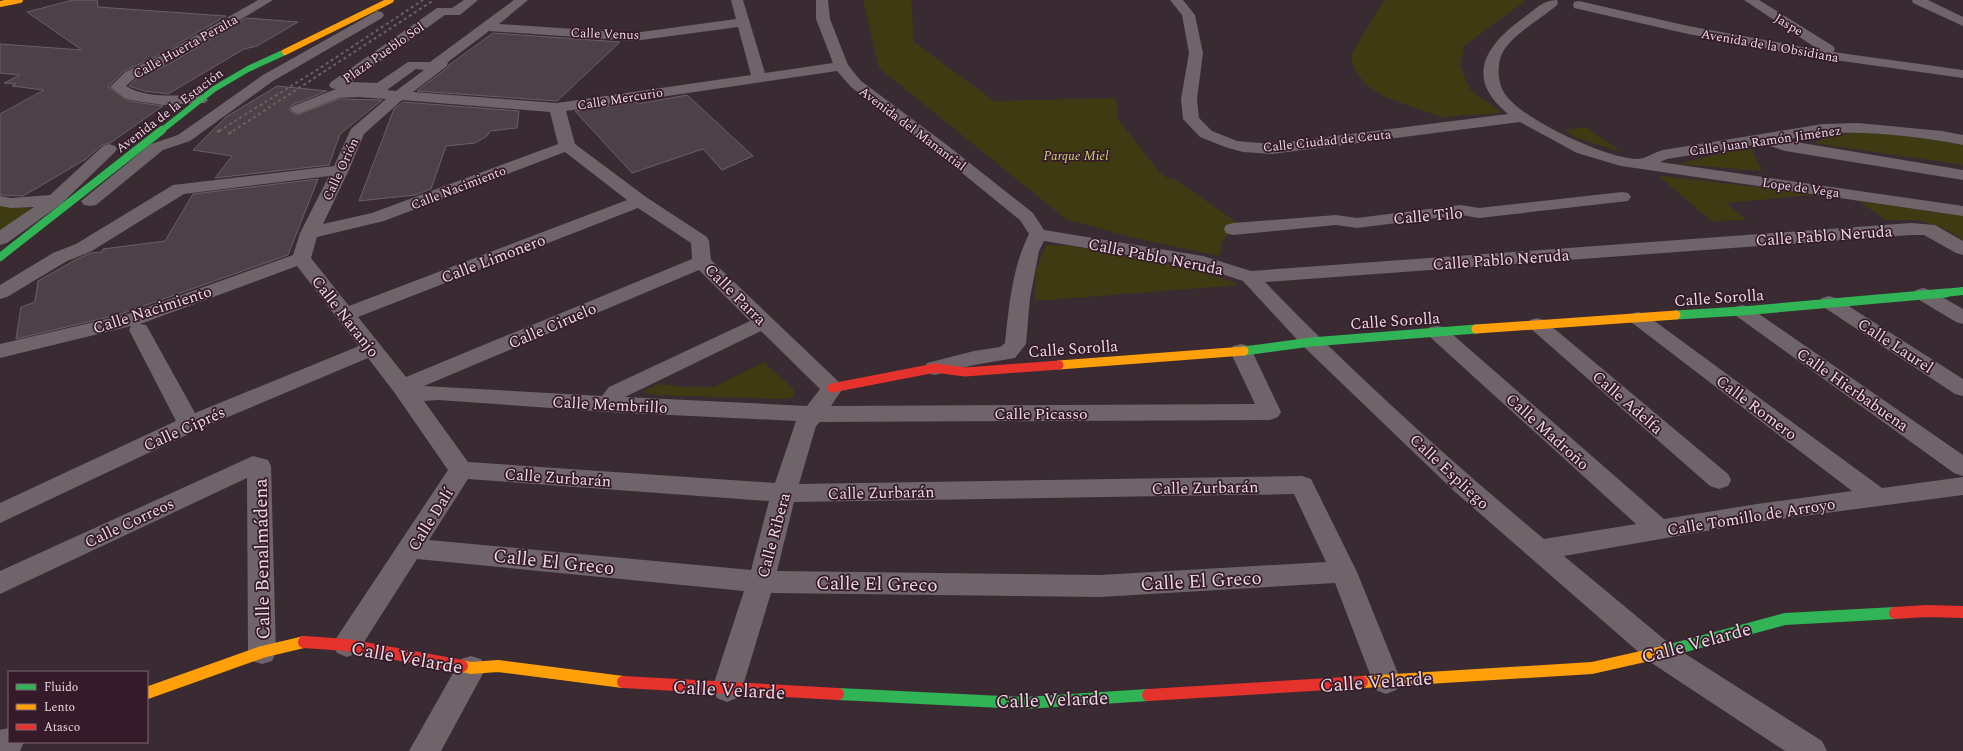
<svg xmlns="http://www.w3.org/2000/svg" width="1963" height="751" font-family="Spectral,serif">
<rect width="100%" height="100%" fill="#3a2b33"/>
<g fill="#3e3b12">
<polygon points="863,0 911,0 914,42 994,101 1116,98 1118,119 1160,173 1167,178 1176,180 1236,222 1231,233 1224,238 1219,256 1130,237 1066,219 879,68"/>
<polygon points="1384,0 1526,0 1464,46 1460,66 1470,90 1503,113 1441,117 1385,97 1365,84 1354,68 1351,55"/>
<polygon points="1586,127 1622,152 1574,137 1565,130"/>
<polygon points="1864,132 1943,140 1963,144 1963,165 1814,143 1833,135"/>
<polygon points="1750,146 1762,171 1678,164"/>
<polygon points="1659,176 1821,194 1726,203 1746,220 1711,221"/>
<polygon points="1858,201 1963,216 1963,240 1947,230 1919,220 1886,220"/>
<polygon points="0,204 39,210 0,234"/>
<path d="M1046,245C1071,245 1094,250 1119,254C1160,261 1200,269 1240,285L1035,301L1036,270Z"/>
<polygon points="764,362 794,390 793,397 785,399 658,395 645,393 644,391 660,384 685,387 714,387"/>
</g>
<g fill="#4d4047" stroke="#6c5e65">
<polygon points="73,0 97,0 98,7 226,16 157,56 124,71 108,87 129,101 163,106 110,143 102,145 86,159 37,188 23,196 0,195 0,114 44,90 12,86 16,84 4,83 20,75 0,73 0,44 82,50 27,12"/>
<polygon points="246,18 298,22 257,46 244,49 168,94 144,91 129,86 136,79 169,64"/>
<polygon points="493,33 620,42 557,101 417,91 448,67 449,65"/>
<polygon points="277,86 327,91 292,105 289,110 297,115 339,99 382,100 340,134 329,165 215,178 232,156 193,150 226,117"/>
<polygon points="687,95 753,156 722,170 703,149 632,173 575,111 636,102 638,104"/>
<polygon points="403,102 519,111 517,128 490,131 487,136 475,143 446,146 431,189 415,195 359,201 394,109"/>
<polygon points="318,179 288,255 121,314 16,339 21,307 35,302 38,281 77,259 91,253 102,252 103,249 165,241 193,194"/>
</g>
<g fill="none" stroke-linecap="round" stroke-linejoin="round">
<g fill="#6e6469" fill-rule="evenodd">
<path d="M258,0H273L168,63L135,78L126,86C147,99 177,95 200,95L205,97L208,100L205,103L163,105L130,100L125,98L110,87L125,72L158,57Z"/>
<path d="M464,0H478L460,15H445L351,82L377,83L408,62H430L514,0H528L499,24L634,33L736,19L731,0H743L765,73L833,63L816,19V0H828L830,19L848,65L861,81L947,145L1033,213L1044,230L1203,256L1251,271L1911,223L1935,225L1963,241V255L1956,253L1924,235H1911L1265,282C1353,373 1447,458 1544,539L1636,524L1430,337L1427,332L1430,327L1437,326L1444,327L1664,519L1757,504L1852,491L1631,322L1628,318L1631,314L1638,312L1645,314L1882,488L1963,477V495L1757,522L1564,556L1670,644L1822,741L1827,751H1785L1650,662L1454,491L1304,347L1243,281L1200,267L1044,241L1039,251L1030,298L1026,344L1015,358L974,365L935,375L927,373L924,368L927,363L974,351L1000,347L1005,343C1009,306 1012,268 1029,234L1020,220L935,151L851,87L837,71L566,111L575,144L646,197L707,237L709,241L711,260L840,383L843,388L831,406L1255,404L1230,351L1233,346L1241,344L1249,346L1252,351L1281,412L1278,417L1270,420L820,422L816,426L799,484L1302,476L1311,479L1357,572L1401,681L1396,690L1386,694L1376,690L1335,583L1100,597L771,593L742,689L737,698L727,702L717,698L712,689L744,591L417,559L357,653L347,657L337,653L333,645L337,637L448,470L394,392L368,358L197,430L0,523V503L176,421L129,330L131,326L0,358V344L128,314L293,255L300,233L329,176L184,194L90,252L67,261L7,297L0,299V285L53,253L76,244L173,185L334,166L351,129L386,99L358,97L339,98L298,114L293,112L290,109L293,106L336,89L331,88L329,85L331,82L437,8H452ZM738,27L751,75L557,103L413,92L447,66L448,62L489,31L634,41ZM416,69L424,70L396,91L387,90ZM402,100L550,112L558,144L372,213L323,224L349,170L364,134ZM565,152L627,200L349,306L311,258L317,237L384,221ZM638,208L691,243L692,259L406,377L358,317ZM297,266L359,346L195,413L149,330L146,325L140,324ZM699,270L750,321L609,387L602,396L424,386ZM761,331L820,389L807,406L625,397ZM438,400L608,412L796,421L775,483L468,462L424,401ZM468,479L769,501L751,570L429,540ZM1294,494L1326,562L1100,575L777,571L794,502Z"/>
<path d="M1170,0H1183L1195,15L1203,53L1197,99L1199,118L1212,131L1237,141L1272,144L1508,114C1464,78 1485,46 1523,18C1535,10 1542,0 1557,0L1558,2L1557,5C1540,20 1509,36 1501,56C1497,68 1498,84 1505,94C1521,119 1607,159 1637,159C1645,159 1655,152 1663,150L1823,124L1858,123L1942,131L1963,135V145C1922,137 1865,130 1823,134C1810,135 1797,138 1784,140L1963,170V180L1785,151L1767,145L1766,143L1667,159L1660,162L1963,206V216L1621,166L1577,153L1520,122L1272,154L1243,152L1225,147L1200,137L1183,119L1181,99L1189,53L1182,15Z"/>
<polygon points="1744,0 1759,0 1833,46 1835,49 1833,52 1963,70 1963,78 1806,56 1688,34 1574,8 1573,5 1574,2 1579,1 1688,26 1819,50"/>
<polygon points="1912,0 1928,0 1963,17 1963,26 1913,3"/>
<polygon points="377,11 382,12 384,15 382,18 273,81 190,141 163,150 96,205 90,206 84,205 81,201 151,144 178,135 263,75"/>
<polygon points="109,144 115,146 117,149 115,152 61,204 7,243 0,245 0,230 34,207 11,208 0,206 0,196 11,198 50,195 103,146"/>
<polygon points="1622,192 1628,193 1631,197 1628,201 1479,218 1461,215 1357,228 1336,225 1233,235 1226,233 1224,229 1226,225 1233,223 1336,215 1357,218 1461,205 1479,208"/>
<polygon points="1923,288 1930,290 1963,309 1963,324 1956,322 1916,298 1913,294 1916,290"/>
<polygon points="1829,296 1836,298 1963,379 1963,396 1955,394 1822,306 1819,302 1822,298"/>
<polygon points="1742,305 1749,307 1963,455 1963,476 1954,473 1735,315 1732,311 1735,307"/>
<polygon points="1537,318 1544,320 1728,474 1731,480 1728,486 1719,489 1710,486 1530,328 1527,324 1530,320"/>
<polygon points="253,456 268,460 271,466 276,652 272,661 262,664 252,661 248,652 247,478 0,594 0,571"/>
<polygon points="471,656 481,659 486,668 441,751 409,751 461,659"/>
<polygon points="9,728 9,742 24,742 20,751 0,751 0,730"/>
</g>
<polyline stroke="#30b455" stroke-width="6" points="161,131 214,89 248,69 285,52"/>
<g stroke="#30b455" stroke-width="8">
<polyline points="0,257 162,130"/>
<polyline points="1935,294 1963,291"/>
</g>
<g stroke="#30b455" stroke-width="9">
<polyline points="1676,315 1742,311 1946,293"/>
<polyline points="1244,351 1311,342 1476,329"/>
</g>
<g stroke="#30b455" stroke-width="12">
<polyline points="1663,652 1785,619 1895,613"/>
<polyline points="838,694 1025,703 1148,695"/>
</g>
<g stroke="#ff9f0a" stroke-width="6">
<polyline points="0,4 20,0"/>
<polyline points="285,52 391,0"/>
</g>
<g stroke="#ff9f0a" stroke-width="9">
<polyline points="1476,329 1676,315"/>
<polyline points="1059,365 1244,351"/>
</g>
<g stroke="#ff9f0a" stroke-width="12">
<polyline points="462,666 471,668 498,666 623,682"/>
<polyline points="1362,682 1592,668 1663,652"/>
<polyline points="147,693 262,652 304,642"/>
</g>
<polyline stroke="#e5322d" stroke-width="9" points="832,388 935,368 965,372 1059,365"/>
<g stroke="#e5322d" stroke-width="12">
<polyline points="1895,613 1926,611 1963,612"/>
<polyline points="304,642 347,645 462,666"/>
<polyline points="623,682 838,694"/>
<polyline points="1148,695 1362,682"/>
</g>
<g stroke="#6d6167" stroke-width="2" stroke-dasharray="3 3" stroke-linecap="butt">
<polyline points="219,131 320,68 423,0"/>
<polyline points="233,131 434,0"/>
</g>
<g stroke="#6d6167" stroke-width="2.5" stroke-dasharray="4 4" stroke-linecap="butt">
<polyline points="217,132 221,130"/>
<polyline points="228,134 235,130"/>
</g>
</g>
<g text-anchor="middle" stroke-width="3.5" stroke-linejoin="round" paint-order="stroke">
<g font-size="13" fill="#ebd8e2" stroke="#351b2a">
<text transform="translate(1789 24) rotate(31)" y="5">Jaspe</text>
<text transform="translate(605 33) rotate(2)" y="5">Calle Venus</text>
<text transform="translate(1770 45) rotate(10)" y="5">Avenida de la Obsidiana</text>
<text transform="translate(185 46) rotate(-29)" y="5">Calle Huerta Peralta</text>
<text transform="translate(383 52) rotate(-35)" y="5">Plaza Pueblo Sol</text>
<text transform="translate(620 98) rotate(-9)" y="5">Calle Mercurio</text>
<text transform="translate(169 110) rotate(-37)" y="5">Avenida de la Estación</text>
<text transform="translate(913 128) rotate(37)" y="5">Avenida del Manantial</text>
<text transform="translate(1327 140) rotate(-6)" y="5">Calle Ciudad de Ceuta</text>
<text transform="translate(1765 140) rotate(-8)" y="5">Calle Juan Ramón Jiménez</text>
<text transform="translate(340 169) rotate(-65)" y="5">Calle Orión</text>
<text transform="translate(458 187) rotate(-21)" y="5">Calle Nacimiento</text>
<text transform="translate(1801 187) rotate(8)" y="5">Lope de Vega</text>
</g>
<g font-size="13" font-style="italic" fill="#d1d07b" stroke="#351b2a">
<text x="1076" y="160">Parque Miel</text>
</g>
<g font-size="16" fill="#ebd8e2" stroke="#351b2a">
<text transform="translate(1428 215) rotate(-5)" y="6">Calle Tilo</text>
<text transform="translate(1824 235) rotate(-4)" y="6">Calle Pablo Neruda</text>
<text transform="translate(1156 256) rotate(11)" y="6">Calle Pablo Neruda</text>
<text transform="translate(493 258) rotate(-21)" y="6">Calle Limonero</text>
<text transform="translate(1501 259) rotate(-4)" y="6">Calle Pablo Neruda</text>
<text transform="translate(736 294) rotate(45)" y="6">Calle Parra</text>
<text transform="translate(1719 297) rotate(-4)" y="6">Calle Sorolla</text>
<text transform="translate(152 309) rotate(-18)" y="6">Calle Nacimiento</text>
<text transform="translate(346 316) rotate(52)" y="6">Calle Naranjo</text>
<text transform="translate(1395 320) rotate(-4)" y="6">Calle Sorolla</text>
<text transform="translate(552 325) rotate(-23)" y="6">Calle Ciruelo</text>
<text transform="translate(1896 345) rotate(33)" y="6">Calle Laurel</text>
<text transform="translate(1073 348) rotate(-4)" y="6">Calle Sorolla</text>
<text transform="translate(1853 389) rotate(35)" y="6">Calle Hierbabuena</text>
<text transform="translate(1628 402) rotate(41)" y="6">Calle Adelfa</text>
<text transform="translate(610 404) rotate(3)" y="6">Calle Membrillo</text>
<text transform="translate(1757 407) rotate(37)" y="6">Calle Romero</text>
<text x="1041" y="419">Calle Picasso</text>
<text transform="translate(184 428) rotate(-24)" y="6">Calle Ciprés</text>
<text transform="translate(1548 431) rotate(42)" y="6">Calle Madroño</text>
<text transform="translate(1450 471) rotate(43)" y="6">Calle Espliego</text>
<text transform="translate(558 477) rotate(4)" y="6">Calle Zurbarán</text>
<text transform="translate(1205 487) rotate(-1)" y="6">Calle Zurbarán</text>
<text transform="translate(881 492) rotate(-1)" y="6">Calle Zurbarán</text>
<text transform="translate(1751 516) rotate(-9)" y="6">Calle Tomillo de Arroyo</text>
<text transform="translate(430 519) rotate(-58)" y="6">Calle Dalí</text>
<text transform="translate(129 522) rotate(-25)" y="6">Calle Correos</text>
<text transform="translate(773 535) rotate(-75)" y="6">Calle Ribera</text>
</g>
<g font-size="19" fill="#ebd8e2" stroke="#351b2a">
<text transform="translate(261 559) rotate(-91)" y="7">Calle Benalmádena</text>
<text transform="translate(554 561) rotate(6)" y="7">Calle El Greco</text>
<text transform="translate(1201 580) rotate(-3)" y="7">Calle El Greco</text>
<text transform="translate(877 583) rotate(1)" y="7">Calle El Greco</text>
<text transform="translate(1696 642) rotate(-15)" y="7">Calle Velarde</text>
<text transform="translate(407 657) rotate(10)" y="7">Calle Velarde</text>
<text transform="translate(1376 681) rotate(-4)" y="7">Calle Velarde</text>
<text transform="translate(729 689) rotate(3)" y="7">Calle Velarde</text>
<text transform="translate(1052 699) rotate(-2)" y="7">Calle Velarde</text>
</g>
</g>
<rect x="8" y="671" width="140" height="72" fill="#351b2a" stroke="#7e6774"/>
<rect x="16" y="684" width="20" height="6" fill="#30b455" stroke="#7e6774"/>
<text x="44" y="691" font-size="12" fill="#ebd8e2">Fluido</text>
<rect x="16" y="704" width="20" height="6" fill="#ff9f0a" stroke="#7e6774"/>
<text x="44" y="711" font-size="12" fill="#ebd8e2">Lento</text>
<rect x="16" y="724" width="20" height="6" fill="#e5322d" stroke="#7e6774"/>
<text x="44" y="731" font-size="12" fill="#ebd8e2">Atasco</text>
</svg>
